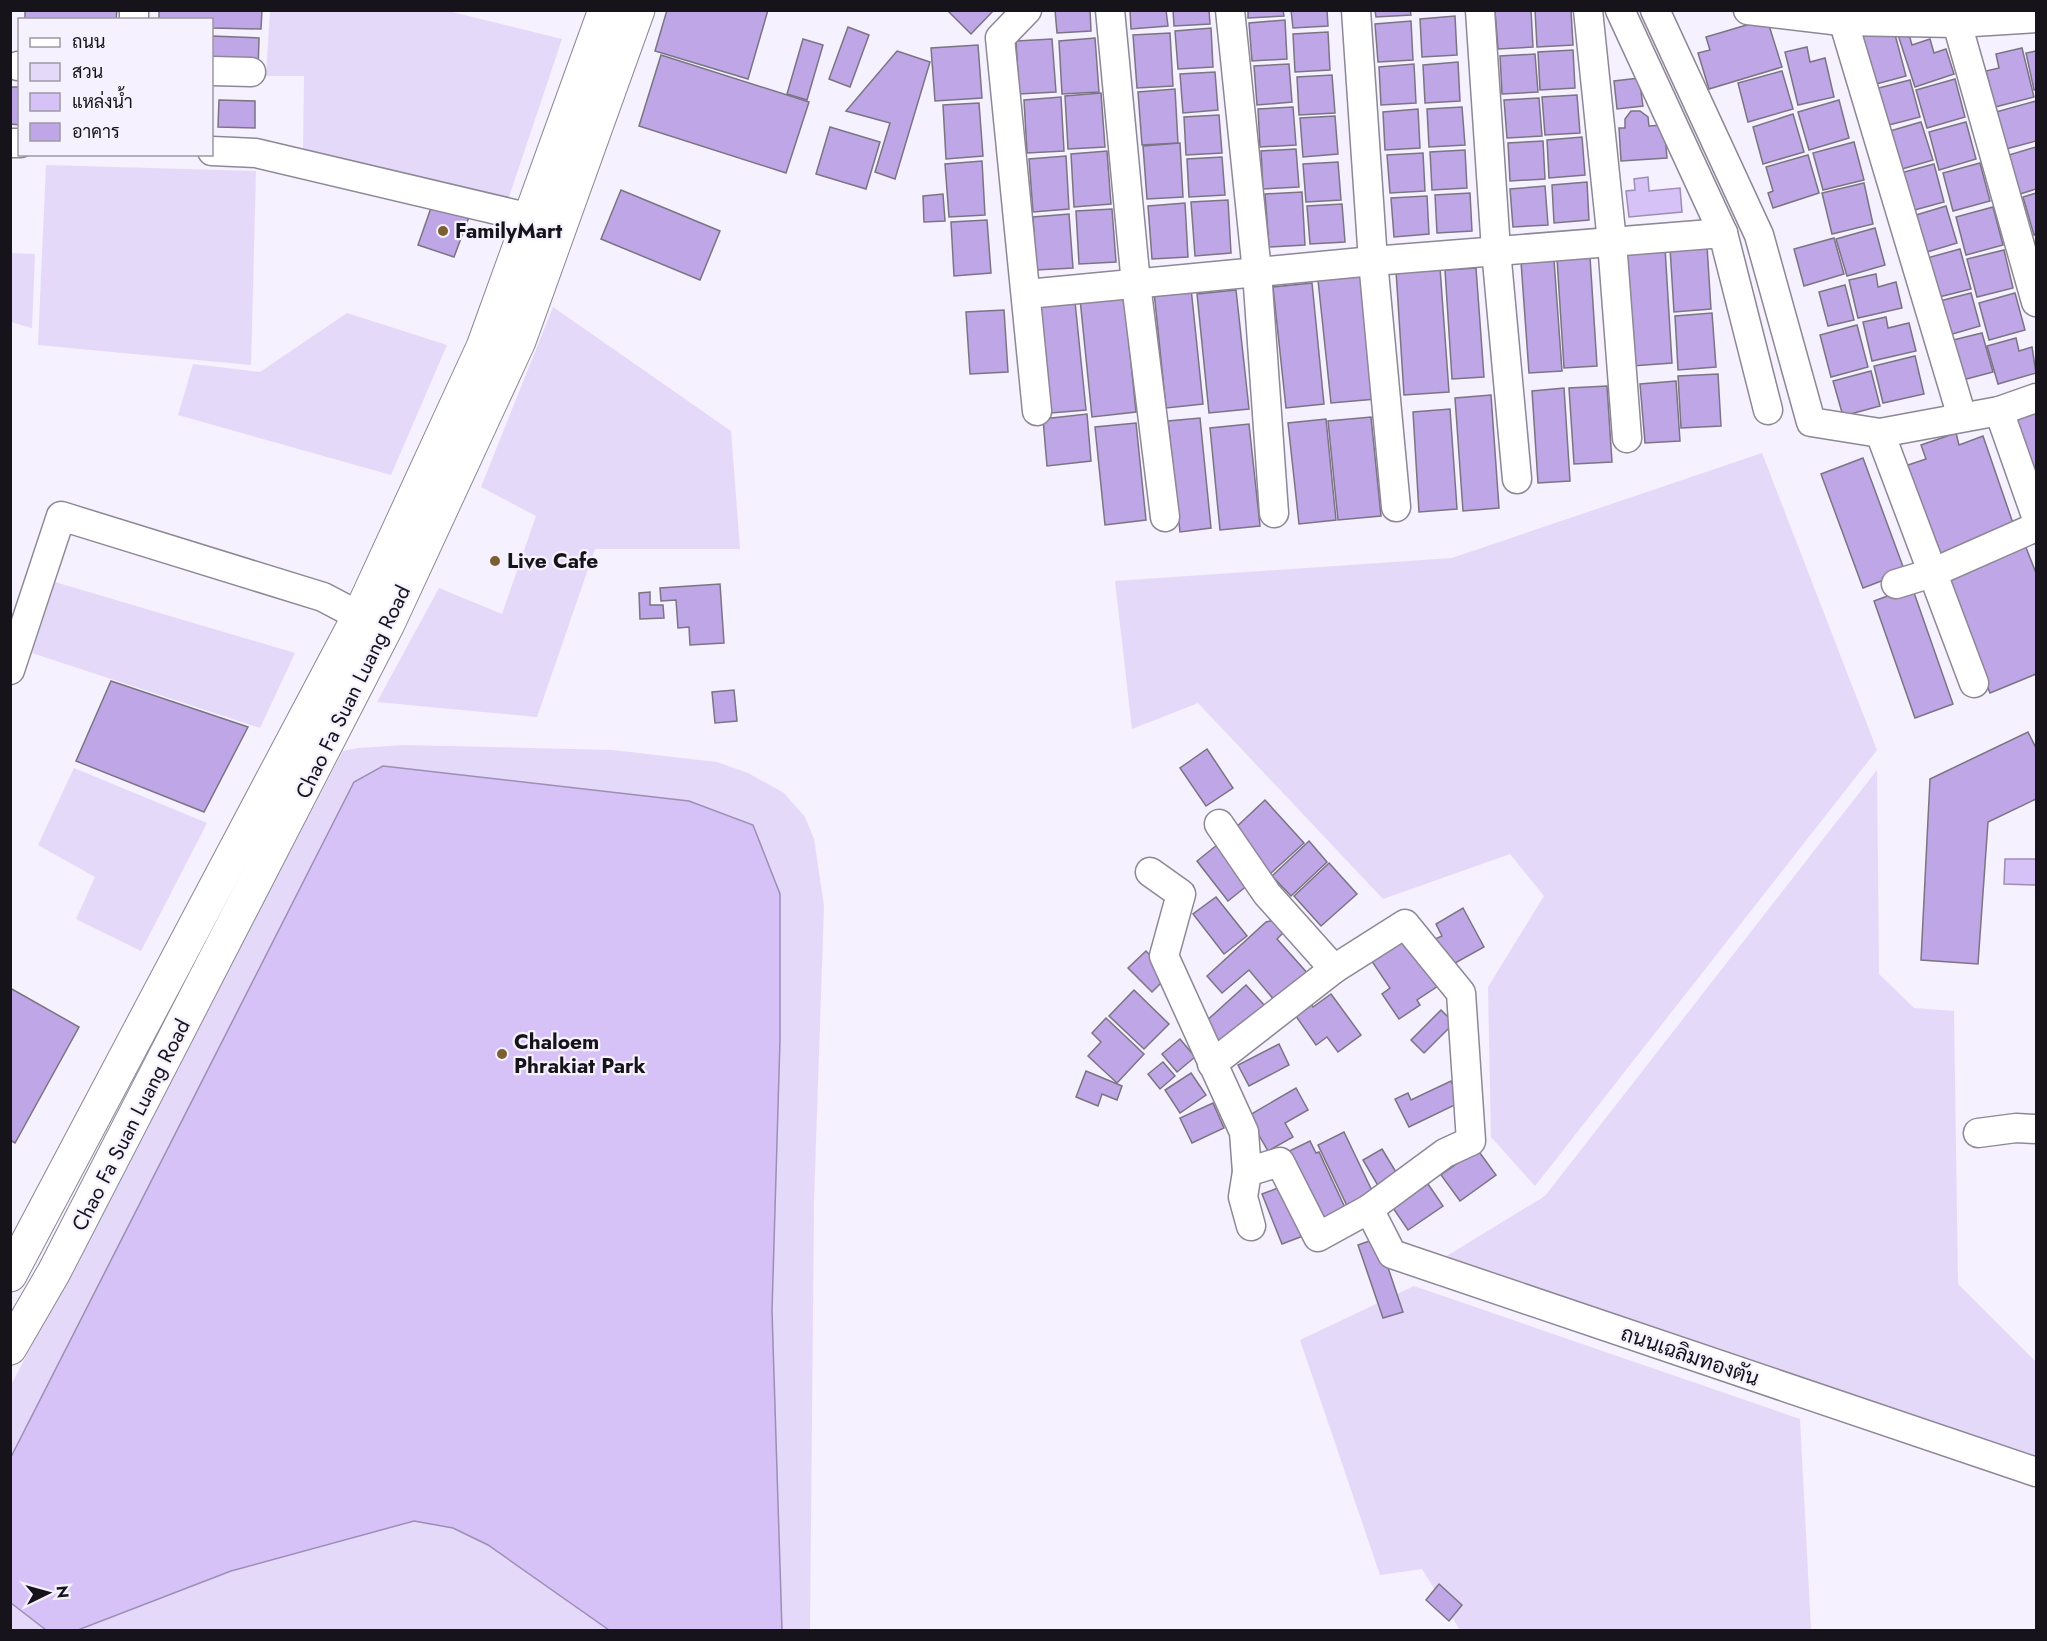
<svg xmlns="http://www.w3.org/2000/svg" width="2047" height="1641" font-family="Jost,Sarabun,sans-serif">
<rect width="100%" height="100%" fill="#f5f1fe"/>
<g fill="#e5d9f9">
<polygon points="270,11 448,11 562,39 508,200 303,151 304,76 266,76"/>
<polygon points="46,165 256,171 251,365 38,345"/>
<polygon points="11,253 35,254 32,328 11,322"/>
<polygon points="553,307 731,431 740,549 595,549 537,717 377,702 439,588 502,614 536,516 481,487"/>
<polygon points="347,313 447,345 391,475 178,415 193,364 260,372"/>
<polygon points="1762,453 1877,750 1535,1186 1491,1137 1488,987 1544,896 1510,854 1383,899 1198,703 1132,729 1115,581 1452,558"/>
<polygon points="55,582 295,653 260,728 32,653"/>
<polygon points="404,745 612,750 717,762 748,773 784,793 805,817 814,839 824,906 814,1201 810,1630 11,1630 10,1387 343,751 358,748"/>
<polygon points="74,768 207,823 141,951 76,919 95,877 38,845"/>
<polygon points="1877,770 1879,974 1914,1008 1954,1011 1958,1284 2036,1362 2036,1457 1445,1257 1545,1196"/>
<polygon points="1414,1286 1800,1419 1811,1630 1460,1630 1422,1569 1380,1575 1300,1340"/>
</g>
<g fill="#d6c2f7" stroke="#9c8eb5" stroke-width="1.5">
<polygon points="1648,177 1649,191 1680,188 1682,212 1629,217 1626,191 1635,190 1634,179"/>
<polygon points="383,766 689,801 753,825 780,894 780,1040 772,1311 782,1630 609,1630 488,1545 453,1528 414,1521 231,1571 78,1630 46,1630 11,1603 11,1457 354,782"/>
<polygon points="2005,859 2036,859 2036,885 2004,884"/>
</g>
<g fill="#bfa6e6" stroke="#7a7483" stroke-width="1.5">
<polygon points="25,10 117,10 116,20 25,20"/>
<polygon points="159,10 262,10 261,29 212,28 212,20 159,20"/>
<polygon points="667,10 768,10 748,79 655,51"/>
<polygon points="947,10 994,10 971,34"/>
<polygon points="1055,10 1090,10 1091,31 1057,33"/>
<polygon points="1130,10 1166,10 1168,26 1131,29"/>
<polygon points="1173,10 1209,10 1210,24 1174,26"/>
<polygon points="1248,10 1283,10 1284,16 1248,18"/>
<polygon points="1291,10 1327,10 1328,26 1293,28"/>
<polygon points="1375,10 1410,10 1411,15 1376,17"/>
<polygon points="1531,10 1533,47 1498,49 1495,11"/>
<polygon points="1535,10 1571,10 1573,45 1537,47"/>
<polygon points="1455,16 1457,55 1422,57 1420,19"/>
<polygon points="1767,19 1782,67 1709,89 1698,53 1710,50 1706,37"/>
<polygon points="1285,20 1287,59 1252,61 1249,23"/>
<polygon points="1411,21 1413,60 1378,62 1375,24"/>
<polygon points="848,27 869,35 850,87 829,79"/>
<polygon points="1893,27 1906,76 1865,87 1852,38"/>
<polygon points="1211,28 1213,67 1178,69 1175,31"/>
<polygon points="1908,31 1912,45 1930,39 1934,53 1946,49 1954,74 1915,87 1898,35"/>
<polygon points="1328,32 1330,70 1295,72 1293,34"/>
<polygon points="1170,33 1173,86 1137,88 1133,35"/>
<polygon points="212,36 259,38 258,71 212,69"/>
<polygon points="1095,38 1099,92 1062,94 1059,41"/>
<polygon points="803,39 823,45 807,100 787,94"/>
<polygon points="1052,39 1056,92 1019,94 1016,41"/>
<polygon points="978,45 982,98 935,101 931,48"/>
<polygon points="1807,47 1810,62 1825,58 1834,97 1798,105 1785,52"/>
<polygon points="2022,48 2034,97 1995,107 1986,71 1999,68 1996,54"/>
<polygon points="1573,50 1575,88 1540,90 1538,52"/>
<polygon points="897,51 930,62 895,179 875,172 890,123 846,111"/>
<polygon points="2036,51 2036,90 2034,90 2026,53"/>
<polygon points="1535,54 1538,92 1502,94 1500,56"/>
<polygon points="661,55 809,102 786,173 639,126"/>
<polygon points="1458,62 1460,101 1425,103 1423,65"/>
<polygon points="1289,64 1292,102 1257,105 1254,66"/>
<polygon points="1414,64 1416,103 1381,105 1379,67"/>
<polygon points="1782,71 1793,109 1748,122 1738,83"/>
<polygon points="1215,72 1218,110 1183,113 1180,74"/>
<polygon points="1332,75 1335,113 1299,115 1297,77"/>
<polygon points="1639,78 1643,106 1617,109 1614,81"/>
<polygon points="1955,79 1965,117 1927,128 1916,90"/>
<polygon points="1910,80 1920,117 1881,127 1871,90"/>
<polygon points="10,87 20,87 20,125 10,124"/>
<polygon points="1175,89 1178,143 1142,145 1138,92"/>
<polygon points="1101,93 1105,147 1068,149 1065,96"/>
<polygon points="1577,95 1580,133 1545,135 1542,97"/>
<polygon points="1061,97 1064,151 1027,153 1024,100"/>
<polygon points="1539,98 1542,136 1507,138 1504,100"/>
<polygon points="219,100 255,101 255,128 218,127"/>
<polygon points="1839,100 1849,138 1809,150 1798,112"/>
<polygon points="2036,101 2036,141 2006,149 1996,112"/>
<polygon points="979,103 983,156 946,159 943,105"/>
<polygon points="1293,107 1296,145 1260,147 1258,109"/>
<polygon points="1462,107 1465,145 1429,147 1427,109"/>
<polygon points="1418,109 1420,148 1385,150 1383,112"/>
<polygon points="1631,111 1640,111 1648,117 1649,126 1664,125 1667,158 1621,161 1619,128 1625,128 1625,119"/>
<polygon points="1793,114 1804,152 1763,164 1753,127"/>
<polygon points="1219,115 1222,153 1186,155 1184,117"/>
<polygon points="1335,116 1338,154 1303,157 1300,118"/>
<polygon points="1921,122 1933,160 1895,171 1883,133"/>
<polygon points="1966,122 1976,159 1939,170 1929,132"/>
<polygon points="830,127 880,142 866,189 816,174"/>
<polygon points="1582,137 1585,175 1549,178 1547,140"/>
<polygon points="1543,141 1545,179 1510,181 1508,143"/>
<polygon points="1854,142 1864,180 1823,190 1813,153"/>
<polygon points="1180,143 1183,197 1147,199 1143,146"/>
<polygon points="2036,147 2036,189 2020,194 2009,155"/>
<polygon points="1296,149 1299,187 1263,189 1261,151"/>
<polygon points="1465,150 1467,188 1432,190 1430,152"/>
<polygon points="1107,151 1111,204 1074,207 1071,154"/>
<polygon points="1423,153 1425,191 1390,193 1387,155"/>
<polygon points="1808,155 1819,193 1773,208 1768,193 1773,191 1766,167"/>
<polygon points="1066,156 1069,209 1033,212 1029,159"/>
<polygon points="1222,157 1225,195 1189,197 1187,159"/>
<polygon points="982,161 985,215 949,217 945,164"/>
<polygon points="1338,162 1341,200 1306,202 1303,164"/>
<polygon points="1980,163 1990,201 1953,211 1943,173"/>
<polygon points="1934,164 1944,202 1907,212 1897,174"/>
<polygon points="1587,182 1589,220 1554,223 1552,185"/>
<polygon points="1864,183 1873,224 1832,234 1822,193"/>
<polygon points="1545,186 1548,225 1513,227 1510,189"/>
<polygon points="621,190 720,231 700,280 601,239"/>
<polygon points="1302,192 1305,245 1269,247 1265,194"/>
<polygon points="1470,193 1472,231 1437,233 1435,195"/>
<polygon points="2036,193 2036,235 2034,235 2023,197"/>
<polygon points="943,194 945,221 924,222 923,196"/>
<polygon points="1427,196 1429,234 1394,237 1391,198"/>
<polygon points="1228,200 1231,253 1195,256 1191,202"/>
<polygon points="1185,203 1188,257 1152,259 1148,206"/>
<polygon points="1342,204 1345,242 1310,244 1307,206"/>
<polygon points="432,205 469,217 454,257 418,245"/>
<polygon points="1946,206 1957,243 1917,255 1906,218"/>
<polygon points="1993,207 2003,245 1966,255 1956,217"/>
<polygon points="1112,209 1116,262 1079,264 1076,211"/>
<polygon points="1069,214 1073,268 1036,270 1033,217"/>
<polygon points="987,220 991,273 954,276 951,222"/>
<polygon points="1875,228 1885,265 1847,276 1836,239"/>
<polygon points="1834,238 1844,274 1804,286 1794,249"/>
<polygon points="1707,246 1711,309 1674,312 1670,248"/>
<polygon points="1665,248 1672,363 1632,366 1624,251"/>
<polygon points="1960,249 1971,289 1931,299 1920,260"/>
<polygon points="2004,250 2013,288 1977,297 1967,259"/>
<polygon points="1590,257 1597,366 1564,368 1557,259"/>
<polygon points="1554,260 1562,371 1529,373 1521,262"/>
<polygon points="1440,268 1449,392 1404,395 1396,271"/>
<polygon points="1476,268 1484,377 1452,379 1445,270"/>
<polygon points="1876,274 1878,287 1896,282 1902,308 1858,318 1849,280"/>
<polygon points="1363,275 1376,399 1331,403 1318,280"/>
<polygon points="1312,283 1324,404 1286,408 1273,287"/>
<polygon points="1845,285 1854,320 1828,326 1819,292"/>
<polygon points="1191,288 1203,404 1166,408 1154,292"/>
<polygon points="1236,290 1249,409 1209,413 1197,294"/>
<polygon points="1971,293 1980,326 1942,337 1932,303"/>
<polygon points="2015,293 2025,330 1989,340 1979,303"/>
<polygon points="1124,294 1136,412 1092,417 1080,299"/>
<polygon points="1075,302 1086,410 1051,413 1040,306"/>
<polygon points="1004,310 1008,372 970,374 966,312"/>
<polygon points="1712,313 1716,367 1678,370 1675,316"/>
<polygon points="1886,317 1888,328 1909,323 1916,351 1872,361 1863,322"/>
<polygon points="1857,325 1868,367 1831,377 1820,335"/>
<polygon points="1982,333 1993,372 1955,382 1945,342"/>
<polygon points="2016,338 2019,351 2032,347 2036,373 1998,384 1987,346"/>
<polygon points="1915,356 1924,394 1883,403 1874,366"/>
<polygon points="1871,371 1880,406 1843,416 1833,381"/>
<polygon points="1718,374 1721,426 1681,428 1678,376"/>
<polygon points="1676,381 1680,441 1645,443 1640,384"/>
<polygon points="1607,386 1612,462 1574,464 1569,388"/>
<polygon points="1564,388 1570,481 1538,483 1532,391"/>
<polygon points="1491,395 1499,508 1463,511 1455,398"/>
<polygon points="1450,409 1457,509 1419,512 1413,412"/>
<polygon points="2036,412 2036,484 2015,420"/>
<polygon points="1087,414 1091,461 1047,466 1043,419"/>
<polygon points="1371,417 1381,516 1338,520 1328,421"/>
<polygon points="1200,418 1211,528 1180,532 1168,421"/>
<polygon points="1326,419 1336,520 1299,524 1288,423"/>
<polygon points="1136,423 1146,520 1105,525 1095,427"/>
<polygon points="1249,424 1260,526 1220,530 1210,428"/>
<polygon points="1956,433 1959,445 1983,436 2016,532 1934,560 1902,467 1926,459 1921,445"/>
<polygon points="1863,458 1905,572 1863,588 1821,474"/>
<polygon points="2025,545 2036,573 2036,674 1990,693 1944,578"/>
<polygon points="720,584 724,643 690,645 689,627 678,628 676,600 661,601 660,588"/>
<polygon points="1912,587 1953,704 1915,718 1874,601"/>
<polygon points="650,592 650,605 663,605 664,618 640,619 639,593"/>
<polygon points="111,681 248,727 204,812 76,761"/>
<polygon points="734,690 737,721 715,723 712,692"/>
<polygon points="2028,732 2036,748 2036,799 1988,822 1978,964 1921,960 1930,779"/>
<polygon points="1207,749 1233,788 1206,806 1180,768"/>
<polygon points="1265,800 1304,843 1270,874 1231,832"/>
<polygon points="1309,841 1327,862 1291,896 1272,876"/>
<polygon points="1217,845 1248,885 1228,901 1197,861"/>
<polygon points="1329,863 1357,894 1321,926 1294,896"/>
<polygon points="1216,897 1247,936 1224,954 1193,914"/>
<polygon points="1463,908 1484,947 1448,967 1433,940 1442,936 1436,924"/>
<polygon points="1283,918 1285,931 1277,939 1309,975 1275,1001 1249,970 1222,993 1207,976 1266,922"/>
<polygon points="1403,934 1438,986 1417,1000 1420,1005 1399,1019 1382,994 1390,988 1369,957"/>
<polygon points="1146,951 1169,975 1152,992 1128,968"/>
<polygon points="1246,985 1265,1006 1222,1045 1203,1024"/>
<polygon points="10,988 79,1027 15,1143 10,1140"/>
<polygon points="1134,990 1169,1024 1144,1049 1109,1016"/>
<polygon points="1331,994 1361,1035 1338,1052 1327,1037 1316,1045 1291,1009 1307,998 1313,1007"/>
<polygon points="1441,1010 1454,1023 1424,1053 1411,1040"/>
<polygon points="1106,1018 1144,1054 1117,1083 1088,1056 1101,1042 1092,1033"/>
<polygon points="1180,1039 1195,1057 1177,1072 1162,1054"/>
<polygon points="1279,1044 1289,1065 1249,1086 1238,1065"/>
<polygon points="1163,1062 1175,1076 1160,1089 1148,1074"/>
<polygon points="1086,1071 1122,1086 1117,1100 1102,1094 1098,1106 1076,1097"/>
<polygon points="1191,1073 1206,1095 1180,1113 1165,1090"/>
<polygon points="1451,1081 1461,1102 1409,1127 1395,1099 1408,1093 1411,1100"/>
<polygon points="1296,1088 1308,1110 1285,1123 1293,1137 1268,1151 1248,1116"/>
<polygon points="1213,1103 1224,1128 1192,1143 1180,1118"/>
<polygon points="1344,1132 1375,1197 1349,1210 1318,1145"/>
<polygon points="1310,1141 1316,1153 1319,1152 1347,1212 1318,1225 1285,1153"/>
<polygon points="1382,1149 1399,1177 1380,1189 1363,1160"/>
<polygon points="1477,1149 1496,1175 1460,1201 1441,1175"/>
<polygon points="1428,1184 1443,1206 1408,1230 1393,1208"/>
<polygon points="1283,1186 1303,1236 1282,1244 1262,1194"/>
<polygon points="1378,1238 1403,1312 1383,1318 1358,1245"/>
<polygon points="1439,1584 1462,1605 1449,1621 1426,1600"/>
</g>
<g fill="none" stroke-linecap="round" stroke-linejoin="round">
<g stroke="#8d8796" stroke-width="31">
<g id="minor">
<polyline points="1027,10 1000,38 1037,411"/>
<polyline points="1110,10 1136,284 1165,517"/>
<polyline points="1230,10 1257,272 1274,513"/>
<polyline points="1356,10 1373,261 1396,507"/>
<polyline points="1480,10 1496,250 1517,479"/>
<polyline points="1588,10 1612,242 1627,438"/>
<polyline points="1620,10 1723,233 1768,410"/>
<polyline points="1655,10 1759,235 1811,422 1880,433 1999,411 2036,398"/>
<polyline points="1748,10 1841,21 1957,23 2036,18"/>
<polyline points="1840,10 1962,417"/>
<polyline points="134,20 134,10"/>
<polyline points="1957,23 2036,302"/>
<polyline points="18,66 20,66"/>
<polyline points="212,71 251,72"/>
<polyline points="10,143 20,143"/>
<polyline points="212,151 256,153 531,218"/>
<polyline points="1027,294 1373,261 1723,233"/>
<polyline points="1999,411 2036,516"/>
<polyline points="1880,433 1974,683"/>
<polyline points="1896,584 1932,573 2036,527"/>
<polyline points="10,670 61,516 323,597 359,616"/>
<polyline points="1219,824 1267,894 1334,969"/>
<polyline points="1150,872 1181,894 1164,956 1244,1132 1247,1172 1243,1197 1251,1226"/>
<polyline points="1212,1064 1334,969 1405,924 1461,993 1471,1141 1445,1153 1369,1209 1318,1237 1280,1162 1247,1172"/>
<polyline points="1978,1133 2016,1128 2036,1129"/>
<polyline points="1369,1209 1392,1254 2036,1472"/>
</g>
</g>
<g stroke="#8d8796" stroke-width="35">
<g id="major">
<polyline points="10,1275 359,616 483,347 605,10"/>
<polyline points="10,1348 54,1272 388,624 519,341 638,10"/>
</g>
</g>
<use href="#minor" stroke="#fff" stroke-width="28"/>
<use href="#major" stroke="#fff" stroke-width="33"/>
</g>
<g fill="#7c5e32" stroke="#f5f1fe" stroke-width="2">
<circle cx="443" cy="231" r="6"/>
<circle cx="495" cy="561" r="6"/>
<circle cx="502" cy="1054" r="6"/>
</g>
<g text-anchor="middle" stroke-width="4.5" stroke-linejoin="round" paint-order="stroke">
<g font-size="21" font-weight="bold" fill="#16141a" stroke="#f5f1fe" text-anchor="start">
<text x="455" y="238">FamilyMart</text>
<text x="507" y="568">Live Cafe</text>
<text x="514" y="1049">Chaloem<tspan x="514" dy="24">Phrakiat Park</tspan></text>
</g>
<g font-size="21" fill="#16141a" stroke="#f5f1fe">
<text transform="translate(353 692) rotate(-64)" y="7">Chao Fa Suan Luang Road</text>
<text transform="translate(131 1125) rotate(-63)" y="7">Chao Fa Suan Luang Road</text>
<text transform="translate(1690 1356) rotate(19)" y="7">ถนนเฉลิมทองตัน</text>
</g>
</g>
<rect width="2047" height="1641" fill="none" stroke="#16141a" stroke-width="24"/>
<rect x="18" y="18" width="195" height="138" fill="#f5f1fe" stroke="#9c99a3" stroke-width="1.5"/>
<rect x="30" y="38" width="30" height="9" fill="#ffffff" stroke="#9c99a3" stroke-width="1.5"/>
<text x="72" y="48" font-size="18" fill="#16141a">ถนน</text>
<rect x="30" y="63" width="30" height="18" fill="#e5d9f9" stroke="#9c99a3" stroke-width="1.5"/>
<text x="72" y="78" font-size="18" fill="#16141a">สวน</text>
<rect x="30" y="93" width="30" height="18" fill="#d6c2f7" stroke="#9c99a3" stroke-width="1.5"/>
<text x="72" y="108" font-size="18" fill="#16141a">แหล่งน้ำ</text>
<rect x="30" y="123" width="30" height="18" fill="#bfa6e6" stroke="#9c99a3" stroke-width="1.5"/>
<text x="72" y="138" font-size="18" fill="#16141a">อาคาร</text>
<g transform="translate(48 1593) rotate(85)" stroke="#f5f1fe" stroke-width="4.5" paint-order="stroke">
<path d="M0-4.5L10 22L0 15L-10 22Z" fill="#16141a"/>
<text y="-9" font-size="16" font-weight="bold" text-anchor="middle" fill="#16141a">N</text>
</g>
</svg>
